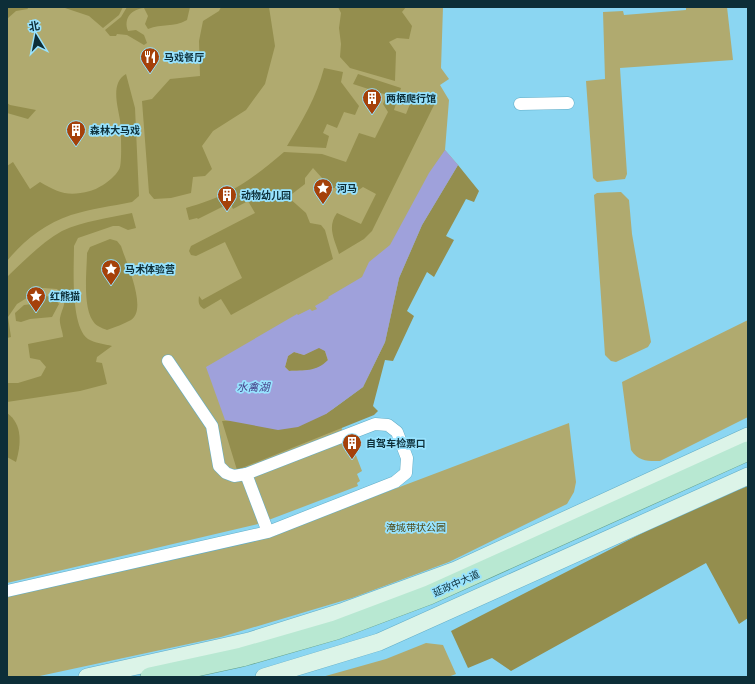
<svg xmlns="http://www.w3.org/2000/svg" width="755" height="684" font-family="Commissioner,'Noto Sans SC',sans-serif">
<rect width="100%" height="100%" fill="#8bd6f2"/>
<g fill="#b0aa6f">
<polygon points="7,7 443,7 441,68 449,79 440,85 449,100 445,150 458,165 422,225 399,278 385,342 363,387 331,410 340,424 349,446 352,445 362,471 357,474 360,481 357,483 358,486 258,524 7,583"/>
<polygon points="686,7 727,7 733,60 620,68 627,174 625,179 597,182 593,178 586,81 605,79 603,12 623,11 624,15 686,10"/>
<polygon points="621,192 629,200 632,234 651,342 648,347 616,362 611,361 605,355 594,195 597,193"/>
<path d="M748,320V417L660,461C648,461 639,462 631,450L622,382Z"/>
<polygon points="569,423 576,482 574,492 567,504 449,562 352,598 221,637 35,677 7,677 7,596 262,539"/>
<polygon points="426,643 443,645 456,674 448,677 322,677 386,659"/>
</g>
<g fill="#948e4e">
<polygon points="7,7 27,7 28,9 16,11 7,19"/>
<polygon points="62,7 123,7 119,15 103,28 89,16"/>
<path d="M127,7H190L187,20C173,28 162,23 148,29L145,24L148,16L144,8C132,9 123,18 128,31L136,30L144,35L147,43L144,45L127,35L117,34L116,36H110L105,30L121,17Z"/>
<polygon points="221,7 269,7 275,46 265,84 246,110 213,131 202,146 212,169 205,176 193,177 191,193 171,198 154,199 149,193 142,101 152,99 170,79 200,76 199,41 203,21 219,11"/>
<polygon points="338,7 406,7 402,12 412,26 409,39 397,38 389,42 396,52 395,81 350,68 340,57 341,44 339,28 341,13"/>
<path d="M324,68L343,72L341,82L359,106L355,115L344,112L337,128L327,124L323,133L329,136L326,148L287,146C302,121 317,96 324,68Z"/>
<path d="M126,74L135,108L139,196L132,202C112,206 90,209 71,215C46,223 23,241 7,261V166L13,162L30,189L40,182C59,193 68,197 90,191C99,189 117,177 120,167C122,159 121,129 120,120C118,107 110,83 126,74Z"/>
<path d="M358,74L401,88L394,110L406,114L414,94L436,101L372,231L364,239L339,254C334,238 327,227 337,213L361,224L376,194L363,187L353,194C343,188 333,189 322,185V178L313,168L305,178V184L288,197L306,213L310,223L321,225L325,230L333,259L231,315L221,299L204,309C199,306 198,303 199,296L202,300L242,278L225,242L196,256L191,255L189,251L191,246L255,213L248,201L233,209L230,203L198,219L197,218L189,220L186,208C229,196 250,181 284,152L322,154L346,162L359,133L375,138L388,112L383,104L387,95L353,84Z"/>
<polygon points="7,103 10,105 36,110 28,119 7,113"/>
<polygon points="458,165 479,191 474,202 466,199 446,236 454,240 434,277 427,272 407,311 414,316 393,361 385,360 373,406 378,411 374,415 237,470 222,421 326,414 363,387 385,342 399,278 422,225"/>
<path d="M132,213L136,228L128,230L119,226H113L78,238L74,246C74,267 70,326 88,339C94,343 105,344 112,346L97,357L96,362L102,363L107,384L80,391L7,402V383H18L41,376L46,367L40,360L30,358L28,344L63,337C63,332 59,324 60,318C63,304 69,303 57,289L43,288L17,304L8,317L11,337L7,338V277C24,261 42,242 62,231C83,221 109,218 132,213Z"/>
<path d="M110,239L117,241L121,246C126,262 148,309 131,320C124,324 115,327 107,330C105,329 101,328 98,326C81,315 87,272 87,253L90,247Z"/>
<polygon points="44,296 53,297 59,304 52,317 30,319 21,322 16,321 15,313 24,305 40,303"/>
<path d="M319,347L325,351L328,361C315,373 305,370 289,371L285,367L288,356L294,352L304,355Z"/>
<path d="M7,413C23,424 21,445 16,462L7,457Z"/>
<polygon points="748,486 748,618 739,624 706,563 511,671 492,658 468,668 451,631 695,506"/>
</g>
<path fill="#9fa1db" fill-rule="evenodd" d="M445,150L458,165L422,225L399,278L385,342L363,387L326,414L298,427L278,430L225,420L206,367L297,314L298,315L310,309L312,311L317,309L315,306L329,298L328,297L362,277L369,262L390,245L429,173ZM319,348L325,351L328,360C316,372 304,370 289,371L285,367L288,356L294,352L304,355Z"/>
<g fill="none" stroke-linecap="round" stroke-linejoin="round">
<g stroke="#62adc7" stroke-width="13">
<g id="street">
<polyline points="520,104 568,103"/>
<polyline points="168,361 212,426 219,466 226,473 234,476 246,474"/>
<polyline points="7,591 268,532 395,482 406,473 407,458 397,432 388,425 375,424 246,474 268,532"/>
</g>
</g>
<g stroke="#62adc7" stroke-width="18">
<g id="secondary">
<polyline points="87,677 249,641 344,611 456,570 748,436"/>
<polyline points="264,677 379,642 748,476"/>
</g>
</g>
<g stroke="#5e9d89" stroke-width="20">
<polyline id="primary" points="150,677 242,657 336,630 429,595 748,451"/>
</g>
<use href="#street" stroke="#fff" stroke-width="12"/>
<use href="#secondary" stroke="#dcf4e8" stroke-width="17"/>
<use href="#primary" stroke="#b8e8d2" stroke-width="19"/>
</g>
<defs>
<g id="restaurant-pin" transform="scale(1)"><path d="M0 17L-7.5 6A9.5 9.5 0 1 1 7.5 6Z" fill="#a5410a" stroke="#98e3ff"/><path d="M-5-6h1v4h1v-4h1v4h1v-4h1v5L-1.5 .5V6h-2V.5L-5-1ZM5-6V6H3V1.5H1.5Q1.5-4 5-6Z" fill="#fff"/></g>
<g id="building-pin" transform="scale(1)"><path d="M0 17L-7.5 6A9.5 9.5 0 1 1 7.5 6Z" fill="#a5410a" stroke="#98e3ff"/><path d="M-4-6H4V6H1V3H-1V6H-4ZM-2.5-4.3h1.7v1.8h-1.7ZM.8-4.3h1.7v1.8H.8ZM-2.5-1h1.7V.8h-1.7ZM.8-1h1.7V.8H.8Z" fill="#fff"/></g>
<g id="sight-pin" transform="scale(1)"><path d="M0 17L-7.5 6A9.5 9.5 0 1 1 7.5 6Z" fill="#a5410a" stroke="#98e3ff"/><path d="M0-6L1.8-2.2L6-1.7L2.9 1.2L3.7 5.4L0 3.3L-3.7 5.4L-2.9 1.2L-6-1.7L-1.8-2.2Z" fill="#fff"/></g>
</defs>
<g fill-rule="evenodd">
<use href="#restaurant-pin" x="150" y="57"/>
<use href="#building-pin" x="372" y="98"/>
<use href="#building-pin" x="76" y="130"/>
<use href="#sight-pin" x="323" y="188"/>
<use href="#building-pin" x="227" y="195"/>
<use href="#sight-pin" x="111" y="269"/>
<use href="#sight-pin" x="36" y="296"/>
<use href="#building-pin" x="352" y="443"/>
</g>
<g text-anchor="middle" stroke-width="3.5" stroke-linejoin="round" paint-order="stroke">
<g font-size="10" font-weight="bold" fill="#0d2e38" stroke="#98e3ff" text-anchor="start">
<text x="164" y="61">马戏餐厅</text>
<text x="386" y="102">两栖爬行馆</text>
<text x="90" y="134">森林大马戏</text>
<text x="337" y="192">河马</text>
<text x="241" y="199">动物幼儿园</text>
<text x="125" y="273">马术体验营</text>
<text x="50" y="300">红熊猫</text>
<text x="366" y="447">自驾车检票口</text>
</g>
<g font-size="10" fill="#504b1a" stroke="#98e3ff">
<text x="416" y="531">淹城带状公园</text>
</g>
<g font-size="10" fill="#0d2e38" stroke="#98e3ff">
<text transform="translate(456 583) rotate(-24)" y="4">延政中大道</text>
</g>
<g font-size="11" font-style="italic" fill="#48448b" stroke="#98e3ff">
<text x="253" y="391">水禽湖</text>
</g>
</g>
<rect width="755" height="684" fill="none" stroke="#0d2e38" stroke-width="16"/>
<g transform="translate(36 36) rotate(350)" stroke="#98e3ff" stroke-width="3" paint-order="stroke">
<path d="M0-3L7 15L0 10L-7 15Z" fill="#0d2e38"/>
<text y="-6" font-size="11" font-weight="bold" text-anchor="middle" fill="#0d2e38">北</text>
</g>
</svg>
